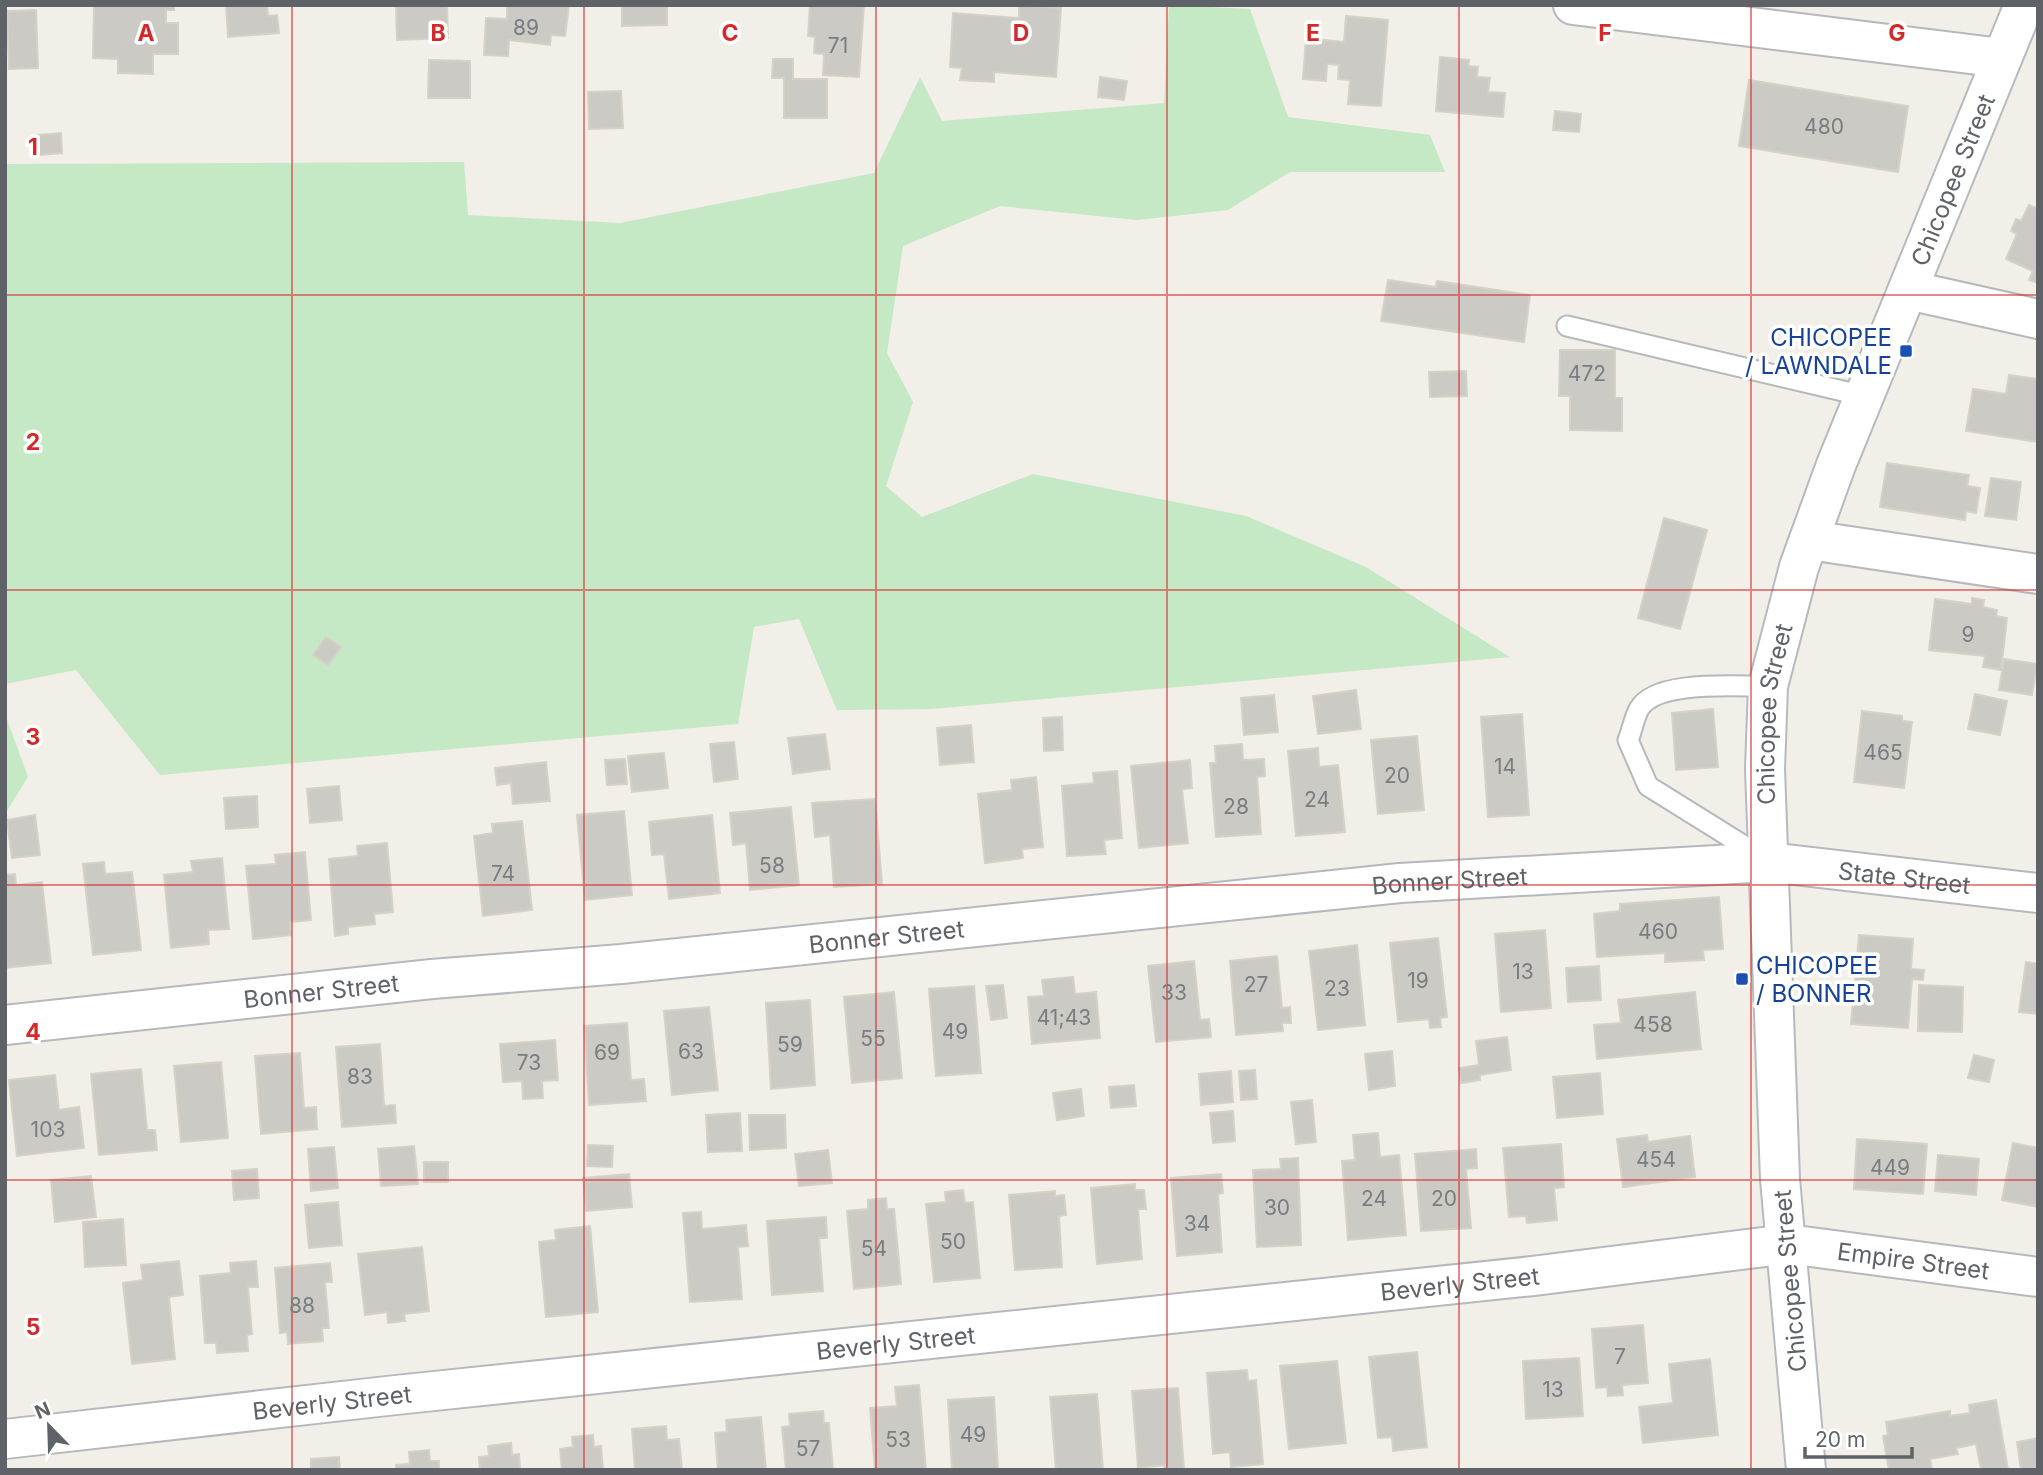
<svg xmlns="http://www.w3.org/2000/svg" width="2043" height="1475" font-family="Inter,sans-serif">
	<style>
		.green { fill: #c5e8c5 }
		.building { fill: #cccac5; stroke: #d6d1c6; stroke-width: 2 }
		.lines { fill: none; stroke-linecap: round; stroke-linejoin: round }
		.lane-casing { stroke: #b5b8bc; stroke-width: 23 }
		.street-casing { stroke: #b5b8bc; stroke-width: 42 }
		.secondary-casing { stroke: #b6babf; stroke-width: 42 }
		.lane { stroke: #fff; stroke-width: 19 }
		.street { stroke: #fff; stroke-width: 38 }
		.secondary { stroke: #fff; stroke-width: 38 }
		.grid { fill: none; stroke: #d62828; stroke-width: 2; stroke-opacity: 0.55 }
		.transit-dot { fill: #1a4fb4; stroke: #fff; stroke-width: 2.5 }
		.labels { text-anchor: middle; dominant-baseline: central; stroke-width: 7; stroke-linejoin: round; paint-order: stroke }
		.number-label { font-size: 21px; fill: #7a7d7f }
		.street-label { font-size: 24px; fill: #5f6368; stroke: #fff }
		.transit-label { font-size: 24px; fill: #164399; stroke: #fff; text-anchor: end }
		.grid-label { font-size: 23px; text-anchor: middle; font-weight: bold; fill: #d62828; stroke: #fff; stroke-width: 7; stroke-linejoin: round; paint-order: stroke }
	</style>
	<rect width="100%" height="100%" fill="#f1efe8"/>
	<g class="green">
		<polygon points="1169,5 1250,9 1288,117 1430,135 1445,172 1290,172 1228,210 1137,220 1000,206 903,246 887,353 913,402 886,486 922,517 1033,474 1246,516 1366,567 1510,657 932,709 837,710 799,619 754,627 738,724 160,775 76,670 5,684 5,164 464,162 468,215 620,223 874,173 920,77 942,121 1164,103"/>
		<polygon points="5,714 28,777 5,814"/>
	</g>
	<g class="building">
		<polygon points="94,5 174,5 174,10 166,10 166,23 178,23 178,54 153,54 153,74 118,73 118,59 93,58"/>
		<polygon points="226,5 267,5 268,16 277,15 279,33 228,37"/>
		<polygon points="396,5 447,5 448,38 397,40"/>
		<polygon points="507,5 569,5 565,36 551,35 550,45 509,40 508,56 484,55 486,18 507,19"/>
		<polygon points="622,5 667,5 667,25 622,26"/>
		<polygon points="810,5 864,5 859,77 823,75 824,54 814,53 815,37 808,36"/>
		<polygon points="1019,5 1061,8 1056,77 994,72 994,82 960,80 962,68 950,67 953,13 1019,18"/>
		<polygon points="36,10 38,68 9,69 7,11"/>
		<polygon points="1346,16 1388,20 1381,106 1348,104 1350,80 1338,79 1339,65 1327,64 1326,81 1303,79 1306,38 1344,42"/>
		<polygon points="1440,57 1469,60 1468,66 1478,67 1477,77 1490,78 1488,92 1505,93 1503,117 1436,111"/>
		<polygon points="773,59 793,59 793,79 827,79 827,118 784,118 784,78 772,78"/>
		<polygon points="429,60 470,61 470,98 428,98"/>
		<polygon points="1100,77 1127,81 1124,100 1098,97"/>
		<polygon points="1749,80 1908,106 1898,172 1739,146"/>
		<polygon points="621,91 623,128 589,129 588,92"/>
		<polygon points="1555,111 1581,114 1579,132 1553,130"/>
		<polygon points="61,133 62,153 39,155 38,135"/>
		<polygon points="2029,205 2038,209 2038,283 2029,280 2033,271 2006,259 2017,234 2011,231 2016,219 2021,221"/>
		<polygon points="1388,280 1436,287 1437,281 1530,295 1524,342 1381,321"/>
		<polygon points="1560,350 1615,350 1615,398 1622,398 1622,431 1570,430 1570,396 1559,396"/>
		<polygon points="1466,371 1467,396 1430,397 1429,372"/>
		<polygon points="2009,375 2038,379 2038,442 1966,431 1973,389 2006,394"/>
		<polygon points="1887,463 1969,475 1967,486 1980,488 1976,513 1966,511 1965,520 1880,507"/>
		<polygon points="1991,478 2021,482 2016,520 1985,516"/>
		<polygon points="1664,518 1707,530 1680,629 1638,618"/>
		<polygon points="1972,598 1984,600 1983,607 1997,610 1996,616 2007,618 2001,670 1983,667 1985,656 1929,650 1935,599 1972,604"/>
		<polygon points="326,637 341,647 328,665 313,655"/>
		<polygon points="2004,659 2037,664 2032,695 1999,690"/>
		<polygon points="1356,690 1361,729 1318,734 1313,696"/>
		<polygon points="1975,694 2007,701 2000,735 1968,729"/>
		<polygon points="1274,695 1278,732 1244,735 1241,698"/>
		<polygon points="1713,709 1718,767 1676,770 1672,713"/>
		<polygon points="1862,711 1902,716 1902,721 1912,722 1904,788 1854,782"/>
		<polygon points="1522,714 1529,815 1488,817 1481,717"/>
		<polygon points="1062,717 1063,750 1044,751 1043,718"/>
		<polygon points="971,725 974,762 940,765 937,728"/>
		<polygon points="825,734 830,769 793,774 788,738"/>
		<polygon points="1417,736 1424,810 1378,814 1371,740"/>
		<polygon points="734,742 738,779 714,782 710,744"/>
		<polygon points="1242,744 1243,760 1264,759 1265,776 1257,777 1261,834 1216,837 1210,763 1216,763 1215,746"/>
		<polygon points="1318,748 1319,767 1338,765 1345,832 1296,836 1288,751"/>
		<polygon points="664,753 668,788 632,792 628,756"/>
		<polygon points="625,759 627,784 607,785 605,760"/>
		<polygon points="1190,760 1192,788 1182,789 1188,843 1139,848 1131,766"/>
		<polygon points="546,762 550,801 513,804 511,783 497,785 495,768"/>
		<polygon points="1117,771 1122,838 1104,840 1106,854 1067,856 1062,786 1094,783 1093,773"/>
		<polygon points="1036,777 1043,847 1022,849 1023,858 985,863 978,794 1012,790 1011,780"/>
		<polygon points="339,786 342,820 310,823 307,789"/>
		<polygon points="257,796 258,827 226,829 224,798"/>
		<polygon points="875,799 882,884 834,887 830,835 815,837 812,803"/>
		<polygon points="791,807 799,885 750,890 746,843 733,845 730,813"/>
		<polygon points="624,811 632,895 585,900 577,815"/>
		<polygon points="35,815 40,855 12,858 7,820"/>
		<polygon points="712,815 720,893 669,899 664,854 652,855 649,822"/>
		<polygon points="522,821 532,910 483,916 474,836 493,833 492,824"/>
		<polygon points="387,843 393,912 374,914 375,924 348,927 348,934 335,936 329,859 358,856 357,846"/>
		<polygon points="305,852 311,920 290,922 291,935 253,939 246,866 276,864 275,855"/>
		<polygon points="222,858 229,929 208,930 209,944 171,948 164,875 193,872 191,861"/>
		<polygon points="104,862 105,874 132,872 141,950 93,955 83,864"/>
		<polygon points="15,874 16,885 42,882 51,963 5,968 5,875"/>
		<polygon points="1719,897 1723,949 1703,950 1704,960 1665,962 1665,953 1597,957 1594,914 1620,911 1620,904"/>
		<polygon points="1545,930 1551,1008 1501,1012 1495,934"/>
		<polygon points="1859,935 1913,939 1911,969 1924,970 1923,980 1912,979 1908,1028 1851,1024"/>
		<polygon points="1438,938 1447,1017 1440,1018 1441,1027 1430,1028 1429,1019 1398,1022 1390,943"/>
		<polygon points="1357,945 1365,1025 1318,1030 1309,951"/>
		<polygon points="1277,956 1282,1008 1290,1007 1291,1023 1282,1023 1283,1031 1236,1035 1230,961"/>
		<polygon points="1194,961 1200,1020 1209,1019 1211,1037 1156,1042 1148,966"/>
		<polygon points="2026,962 2038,964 2038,1014 2019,1012"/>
		<polygon points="1599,966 1601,1000 1568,1002 1566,968"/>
		<polygon points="1073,977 1075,994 1096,992 1100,1038 1032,1044 1028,997 1044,996 1042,980"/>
		<polygon points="1003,985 1007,1018 991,1020 986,986"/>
		<polygon points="1919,985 1963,987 1962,1032 1918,1031"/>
		<polygon points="974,986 981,1073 936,1076 929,989"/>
		<polygon points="894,992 902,1078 852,1083 844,997"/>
		<polygon points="1695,992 1701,1049 1597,1059 1594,1025 1621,1023 1618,1000"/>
		<polygon points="810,1000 815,1085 771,1089 766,1003"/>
		<polygon points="709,1007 718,1090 672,1095 664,1011"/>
		<polygon points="627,1023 631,1080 644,1079 646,1101 589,1105 584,1026"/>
		<polygon points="1507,1037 1511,1070 1480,1075 1480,1080 1461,1083 1459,1068 1479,1065 1476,1041"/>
		<polygon points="555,1040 558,1080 542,1081 543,1098 523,1099 522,1081 503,1082 500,1044"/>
		<polygon points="380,1044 384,1106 395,1105 396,1123 342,1127 336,1047"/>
		<polygon points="1392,1051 1395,1086 1369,1090 1365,1054"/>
		<polygon points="300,1053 304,1108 316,1107 317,1129 261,1134 255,1056"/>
		<polygon points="1974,1055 1994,1060 1989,1082 1968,1078"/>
		<polygon points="221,1062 228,1138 181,1142 174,1066"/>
		<polygon points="141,1069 147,1130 155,1130 157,1150 99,1155 91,1074"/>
		<polygon points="1255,1070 1257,1099 1241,1100 1239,1071"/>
		<polygon points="1231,1071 1233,1102 1201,1105 1199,1074"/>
		<polygon points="1600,1073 1603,1114 1557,1118 1553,1077"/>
		<polygon points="55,1075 59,1110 79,1107 84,1148 17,1156 9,1080"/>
		<polygon points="1134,1085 1136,1106 1111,1108 1109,1087"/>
		<polygon points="1081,1089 1084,1116 1057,1120 1053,1093"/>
		<polygon points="1312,1100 1316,1142 1296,1144 1291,1102"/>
		<polygon points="1233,1111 1235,1141 1213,1143 1210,1113"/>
		<polygon points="740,1113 742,1151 708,1152 706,1115"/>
		<polygon points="749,1115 785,1115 786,1148 750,1150"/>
		<polygon points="1378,1133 1380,1157 1399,1155 1406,1235 1348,1240 1342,1161 1355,1160 1353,1135"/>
		<polygon points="1647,1135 1648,1142 1690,1136 1695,1177 1623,1187 1617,1139"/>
		<polygon points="1857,1139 1927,1144 1923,1194 1854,1189"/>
		<polygon points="2013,1143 2038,1148 2038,1207 2002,1200"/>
		<polygon points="1561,1144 1564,1187 1554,1188 1557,1220 1527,1223 1526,1216 1509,1217 1503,1148"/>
		<polygon points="588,1145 613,1146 612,1167 587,1166"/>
		<polygon points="414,1146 418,1184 381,1186 378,1149"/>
		<polygon points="334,1147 338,1188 311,1191 308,1149"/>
		<polygon points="1476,1149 1477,1168 1466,1169 1471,1228 1421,1231 1415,1154"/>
		<polygon points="828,1150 832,1183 799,1186 795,1154"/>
		<polygon points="1938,1155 1979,1159 1976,1195 1935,1191"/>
		<polygon points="1298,1158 1301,1245 1257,1247 1253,1170 1281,1169 1280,1159"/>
		<rect x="424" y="1162" width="24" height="20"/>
		<polygon points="257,1169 259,1198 234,1200 232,1171"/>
		<polygon points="629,1174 632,1207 586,1211 583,1178"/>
		<polygon points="1221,1174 1223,1193 1218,1194 1222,1252 1177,1256 1171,1178"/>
		<polygon points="91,1176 96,1217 55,1222 51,1180"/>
		<polygon points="1135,1184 1135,1190 1144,1190 1146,1209 1138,1209 1142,1259 1097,1264 1091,1188"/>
		<polygon points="963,1190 965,1203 973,1202 980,1278 934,1282 926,1204 946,1202 945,1192"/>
		<polygon points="1055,1191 1055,1196 1064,1195 1066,1215 1059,1216 1062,1267 1015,1270 1009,1195"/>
		<polygon points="886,1198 887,1209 894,1209 901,1284 854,1289 847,1211 868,1209 868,1200"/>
		<polygon points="338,1202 342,1245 309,1248 305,1205"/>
		<polygon points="701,1212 702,1229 746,1225 748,1246 738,1247 742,1299 690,1302 683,1213"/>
		<polygon points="826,1217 827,1238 819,1238 823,1291 772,1295 767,1221"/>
		<polygon points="123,1219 126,1265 85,1267 83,1222"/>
		<polygon points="590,1226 598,1312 546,1317 539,1242 556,1240 555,1230"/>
		<polygon points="422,1247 429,1311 404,1314 405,1321 388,1323 387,1312 365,1315 358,1254"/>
		<polygon points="179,1261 183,1295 169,1297 175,1359 132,1364 123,1283 143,1280 141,1265"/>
		<polygon points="256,1261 258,1287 248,1287 252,1334 247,1335 248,1351 217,1353 216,1343 205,1343 200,1276 231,1273 230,1263"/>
		<polygon points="330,1263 332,1282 325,1282 329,1328 322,1328 323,1341 288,1344 287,1332 280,1333 275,1268"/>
		<polygon points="1643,1325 1648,1383 1622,1385 1623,1395 1608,1396 1607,1387 1596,1388 1592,1329"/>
		<polygon points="1417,1352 1427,1447 1393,1451 1392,1437 1378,1438 1369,1357"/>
		<polygon points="1579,1358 1583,1416 1526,1419 1523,1361"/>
		<polygon points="1710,1359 1718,1435 1643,1443 1639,1407 1673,1403 1669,1364"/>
		<polygon points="1337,1361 1346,1443 1289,1449 1280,1366"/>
		<polygon points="1247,1370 1248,1381 1256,1380 1263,1464 1231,1467 1230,1452 1213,1454 1207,1373"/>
		<polygon points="919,1385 926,1470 875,1470 870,1408 897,1406 895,1387"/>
		<polygon points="1178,1388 1184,1470 1165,1470 1164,1465 1138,1468 1132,1391"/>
		<polygon points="1097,1394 1103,1470 1056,1470 1050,1397"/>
		<polygon points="994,1397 998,1469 952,1470 948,1400"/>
		<polygon points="1996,1400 2008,1470 1976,1470 1981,1469 1976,1444 1956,1448 1958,1454 1930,1459 1932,1470 1889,1470 1883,1436 1888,1435 1886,1422 1950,1411 1950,1416 1970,1413 1969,1405"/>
		<polygon points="823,1411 824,1423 829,1423 833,1470 786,1470 782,1427 790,1426 789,1414"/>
		<polygon points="761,1417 766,1470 718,1470 715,1433 727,1432 726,1420"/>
		<polygon points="666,1426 667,1440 679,1439 682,1470 635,1470 632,1429"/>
		<polygon points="593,1435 594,1447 601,1446 603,1470 562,1470 560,1449 573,1447 572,1437"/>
		<polygon points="2038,1438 2038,1470 2021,1470 2017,1442"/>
		<polygon points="511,1443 512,1455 519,1454 520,1470 480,1470 479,1457 489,1456 488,1446"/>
		<polygon points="429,1450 430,1461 439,1461 439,1470 396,1470 396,1465 410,1464 409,1452"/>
		<polygon points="339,1457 340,1470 311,1470 311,1459"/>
	</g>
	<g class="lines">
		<defs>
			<g id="lane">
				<polyline points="1567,326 1864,396"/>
				<path d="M 1762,857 L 1648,786 L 1628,740 C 1632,731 1634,718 1639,709 C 1656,679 1738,687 1768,686"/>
			</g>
			<g id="street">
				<polyline points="1573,5 2002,58"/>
				<polyline points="1908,290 2038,319"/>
				<polyline points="1809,540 2038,574"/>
				<path id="s1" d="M 5,1025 L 432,979 L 621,964 L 1400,883 L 1769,862 L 2038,893"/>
				<path id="s2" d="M 5,1439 L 396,1395 L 1533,1276 L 1788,1244 L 2038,1277"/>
			</g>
			<g id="secondary">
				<path id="s3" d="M 1806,1470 L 1780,1179 L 1765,769 L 1768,686 L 1799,567 L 1836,465 L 2024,5"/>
			</g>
		</defs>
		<use href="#lane" class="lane-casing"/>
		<use href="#street" class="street-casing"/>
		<use href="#secondary" class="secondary-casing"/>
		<use href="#lane" class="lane"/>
		<use href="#street" class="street"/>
		<use href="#secondary" class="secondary"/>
	</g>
	<path class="grid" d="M 292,5 L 292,1470M 584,5 L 584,1470M 876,5 L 876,1470M 1167,5 L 1167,1470M 1459,5 L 1459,1470M 1751,5 L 1751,1470M 5,295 L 2038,295M 5,590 L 2038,590M 5,885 L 2038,885M 5,1180 L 2038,1180"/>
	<g class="transit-dot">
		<rect x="1899" y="344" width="14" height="14" rx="3.5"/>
		<rect x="1735" y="972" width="14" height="14" rx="3.5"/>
	</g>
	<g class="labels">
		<g class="number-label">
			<text x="526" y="27">89</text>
			<text x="838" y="45">71</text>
			<text x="1824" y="126">480</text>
			<text x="1587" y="373">472</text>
			<text x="1968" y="634">9</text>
			<text x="1883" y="752">465</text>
			<text x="1505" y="766">14</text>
			<text x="1397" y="775">20</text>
			<text x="1317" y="799">24</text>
			<text x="1236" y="806">28</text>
			<text x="772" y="865">58</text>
			<text x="503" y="873">74</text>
			<text x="1658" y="931">460</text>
			<text x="1523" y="971">13</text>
			<text x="1418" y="980">19</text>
			<text x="1256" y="984">27</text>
			<text x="1337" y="988">23</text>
			<text x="1174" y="992">33</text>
			<text x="1064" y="1017">41;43</text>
			<text x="1653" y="1024">458</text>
			<text x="955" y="1031">49</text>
			<text x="873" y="1038">55</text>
			<text x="790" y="1044">59</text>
			<text x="691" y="1051">63</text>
			<text x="607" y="1052">69</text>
			<text x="529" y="1062">73</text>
			<text x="360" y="1076">83</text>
			<text x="48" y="1129">103</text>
			<text x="1656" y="1159">454</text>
			<text x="1890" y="1167">449</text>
			<text x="1374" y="1198">24</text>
			<text x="1444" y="1198">20</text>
			<text x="1277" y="1207">30</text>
			<text x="1197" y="1223">34</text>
			<text x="953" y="1241">50</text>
			<text x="874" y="1248">54</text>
			<text x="302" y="1305">88</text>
			<text x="1620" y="1356">7</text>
			<text x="1553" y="1389">13</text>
			<text x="973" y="1434">49</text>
			<text x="898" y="1439">53</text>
			<text x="808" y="1448">57</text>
		</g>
		<g class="street-label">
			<text stroke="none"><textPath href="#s3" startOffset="1325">Chicopee Street</textPath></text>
			<text stroke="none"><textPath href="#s3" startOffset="758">Chicopee Street</textPath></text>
			<text stroke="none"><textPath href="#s1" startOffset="1908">State Street</textPath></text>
			<text stroke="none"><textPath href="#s1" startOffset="1452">Bonner Street</textPath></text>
			<text stroke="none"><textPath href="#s1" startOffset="886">Bonner Street</textPath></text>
			<text stroke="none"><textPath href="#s1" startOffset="318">Bonner Street</textPath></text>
			<text stroke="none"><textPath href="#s2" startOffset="1920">Empire Street</textPath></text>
			<text transform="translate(1790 1281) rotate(-95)">Chicopee Street</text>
			<text stroke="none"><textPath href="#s2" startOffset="1463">Beverly Street</textPath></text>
			<text stroke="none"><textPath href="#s2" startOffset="896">Beverly Street</textPath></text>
			<text stroke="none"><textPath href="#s2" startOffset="329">Beverly Street</textPath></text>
		</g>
		<g class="transit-label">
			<text x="1892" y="337">CHICOPEE<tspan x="1892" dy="28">/ LAWNDALE</tspan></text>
			<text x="1756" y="965" text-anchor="start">CHICOPEE<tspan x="1756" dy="28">/ BONNER</tspan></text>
		</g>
	</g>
	<g class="grid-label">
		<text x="146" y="41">A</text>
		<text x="438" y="41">B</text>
		<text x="730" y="41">C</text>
		<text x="1021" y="41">D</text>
		<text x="1313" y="41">E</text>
		<text x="1605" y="41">F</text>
		<text x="1897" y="41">G</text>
		<text x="33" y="155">1</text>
		<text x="33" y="450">2</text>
		<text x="33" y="745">3</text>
		<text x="33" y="1040">4</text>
		<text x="33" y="1335">5</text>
	</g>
	<rect width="2043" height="1475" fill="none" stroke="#5f6368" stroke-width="14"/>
	<g transform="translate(49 1426) rotate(337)" stroke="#ffffff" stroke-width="5" paint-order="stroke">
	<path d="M0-5L12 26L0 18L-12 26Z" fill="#5f6368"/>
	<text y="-10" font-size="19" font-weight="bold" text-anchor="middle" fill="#5f6368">N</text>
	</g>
	<path d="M1805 1447v10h107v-10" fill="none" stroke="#5f6368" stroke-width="3.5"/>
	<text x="1815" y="1447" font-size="21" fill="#5f6368" stroke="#ffffff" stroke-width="5" paint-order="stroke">20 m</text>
</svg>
